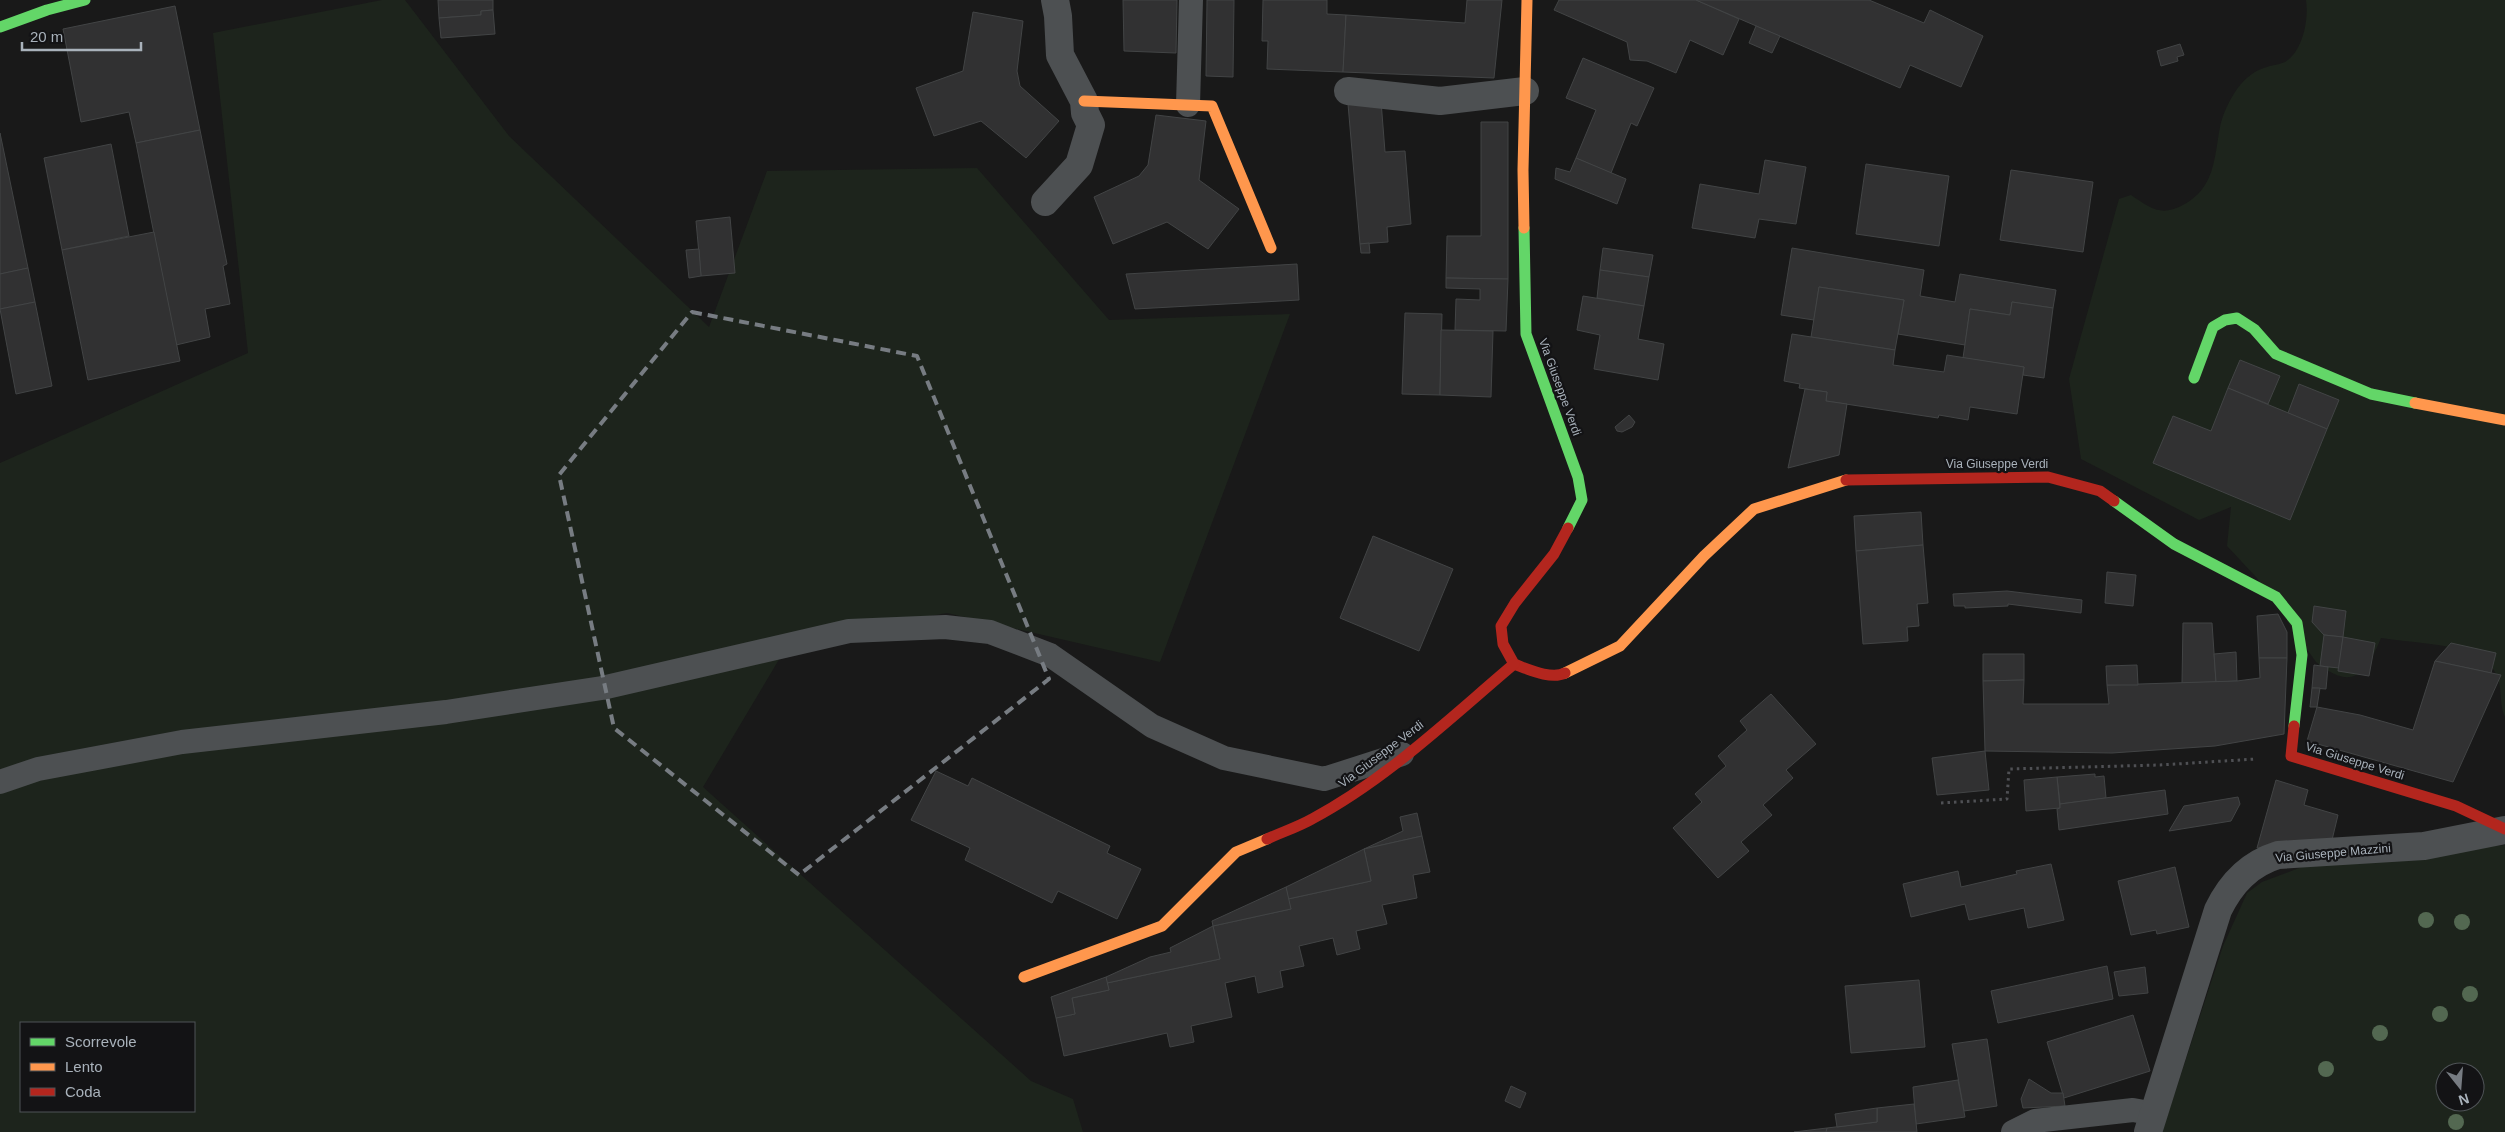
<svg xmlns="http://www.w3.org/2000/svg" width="2505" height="1132" font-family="Helvetica,sans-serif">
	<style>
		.green { fill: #1d241c; fill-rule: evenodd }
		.building { fill: #313132; stroke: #424445 }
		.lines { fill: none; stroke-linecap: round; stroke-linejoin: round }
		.path { stroke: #4f5054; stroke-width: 3; stroke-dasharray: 2.5 4; stroke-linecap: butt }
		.lane { stroke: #4d5052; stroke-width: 24 }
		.street { stroke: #4d5052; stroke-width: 28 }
		.fast { stroke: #63d668; stroke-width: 11 }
		.slow { stroke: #ff974d; stroke-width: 11 }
		.jam { stroke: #b3261e; stroke-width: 11 }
		.tree { fill: #536851 }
		.marked { fill: none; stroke: #777c82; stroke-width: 4; stroke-dasharray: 10 6; stroke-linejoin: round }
		.labels { text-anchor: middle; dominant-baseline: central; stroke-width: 4.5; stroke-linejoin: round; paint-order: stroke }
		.street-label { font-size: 12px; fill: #a9b2bb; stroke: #131315 }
	</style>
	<rect width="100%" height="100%" fill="#191919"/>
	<g class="green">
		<path d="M 382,0 L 405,0 L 509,136 L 709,327 L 767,171 L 977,168 L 1109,320 L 1290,314 L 1160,662 L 947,613 L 790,641 L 703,787 L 1031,1081 L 1073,1099 L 1083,1132 L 0,1132 L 0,463 L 248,353 L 213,33 ZM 21,1023 L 194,1023 L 194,1111 L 21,1111 Z"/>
		<path d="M 2306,0 L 2505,0 L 2505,717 C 2498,702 2504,683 2493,669 C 2490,664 2484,658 2479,655 C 2465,646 2401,641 2381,638 C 2366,674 2353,692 2316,662 L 2256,577 L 2227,546 L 2231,507 L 2199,520 L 2081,459 L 2069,379 L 2119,199 L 2131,195 C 2150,208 2161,217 2183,205 C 2215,188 2214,159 2220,127 C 2223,113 2229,101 2237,89 C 2246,77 2255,70 2270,66 C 2274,65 2281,64 2285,62 C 2303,51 2309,19 2306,0 Z"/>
		<path d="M 2505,845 L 2505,1132 L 2162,1132 L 2223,946 L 2247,893 L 2262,882 L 2315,862 ZM 2445,1072 L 2475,1072 L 2475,1102 L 2445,1102 Z"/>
	</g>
	<g class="building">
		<polygon points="438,0 493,0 493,10 481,11 481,15 439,18"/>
		<polygon points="1123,0 1177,0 1176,53 1124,51"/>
		<polygon points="1207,0 1234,0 1233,77 1206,76"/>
		<polygon points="1263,0 1327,0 1327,14 1346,15 1343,72 1267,69 1268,41 1262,41"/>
		<polygon points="1467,0 1502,0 1494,78 1343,72 1346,15 1465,23"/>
		<polygon points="1559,0 1696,0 1739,19 1723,55 1690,40 1676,73 1647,61 1630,60 1627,42 1554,10"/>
		<polygon points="1696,0 1869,0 1924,23 1930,10 1983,36 1961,87 1910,65 1900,88"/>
		<polygon points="175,6 200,130 136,143 129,112 81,122 63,29"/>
		<polygon points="493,10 495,34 441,38 439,18 481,15 481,11"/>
		<polygon points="973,12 1023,21 1017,71 1020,86 1059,121 1026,158 981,121 934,136 916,88 963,71"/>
		<polygon points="1756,26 1780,36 1772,53 1749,43"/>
		<polygon points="2180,44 2184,55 2177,57 2178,61 2161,66 2157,51"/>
		<polygon points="1583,58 1654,88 1637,126 1631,123 1611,173 1576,158 1596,110 1566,98"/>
		<polygon points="1381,101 1385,152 1405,151 1411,224 1387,227 1388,242 1360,244 1348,104"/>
		<polygon points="1156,115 1206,121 1199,180 1239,209 1208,249 1167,222 1113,244 1094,197 1139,176 1148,165"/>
		<polygon points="1481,122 1508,122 1508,279 1446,278 1447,236 1481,236"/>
		<polygon points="200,130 227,264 223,266 230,304 205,309 210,337 176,345 136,143"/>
		<polygon points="0,133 28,268 0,274"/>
		<polygon points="111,144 129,236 62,250 44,158"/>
		<polygon points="1576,158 1626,179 1617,204 1555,179 1556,168 1570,172"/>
		<polygon points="1765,160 1806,167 1796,224 1759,219 1755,238 1692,228 1700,184 1759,194"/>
		<polygon points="1866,164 1949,176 1939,246 1856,234"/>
		<polygon points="2011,170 2093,182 2083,252 2000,240"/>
		<polygon points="730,217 735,273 701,276 696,221"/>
		<polygon points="154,232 180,361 88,380 62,250"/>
		<polygon points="1369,243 1370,253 1361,253 1360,244"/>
		<polygon points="1603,248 1653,255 1649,277 1600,270"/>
		<polygon points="1792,248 1924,270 1920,296 1955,302 1960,274 2056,290 2053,308 2012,302 2010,315 1970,309 1965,345 1898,334 1904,300 1819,287 1814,320 1781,315"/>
		<polygon points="699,249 701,276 689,278 686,250"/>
		<polygon points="1297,264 1299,300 1135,309 1126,274"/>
		<polygon points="28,268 35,302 0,309 0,274"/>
		<polygon points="1600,270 1649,277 1644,306 1597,298"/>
		<polygon points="1446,278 1508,279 1506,331 1455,330 1456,299 1480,300 1480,289 1446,288"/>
		<polygon points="1819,287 1904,300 1895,350 1811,337"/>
		<polygon points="1583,296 1644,306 1638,339 1664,344 1658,380 1594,369 1600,335 1577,330"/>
		<polygon points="35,302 52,386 16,394 0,309"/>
		<polygon points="2012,302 2053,308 2044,378 2023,375 2024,367 1963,358 1970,309 2010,315"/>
		<polygon points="1405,313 1442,314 1440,395 1402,394"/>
		<polygon points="1441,330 1493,331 1491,397 1440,395"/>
		<polygon points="1792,334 1895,350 1893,365 1944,372 1947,355 2024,367 2017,414 1970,407 1968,420 1939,415 1938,418 1826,401 1827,392 1799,388 1800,384 1784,381"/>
		<polygon points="2240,360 2280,376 2268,404 2228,388"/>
		<polygon points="2299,384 2339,400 2327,429 2288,413"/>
		<polygon points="2228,388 2327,429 2290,520 2153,463 2173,416 2211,431"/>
		<polygon points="1805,389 1827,392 1826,401 1847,404 1839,455 1788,468"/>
		<polygon points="1629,415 1635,422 1632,427 1622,432 1617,431 1615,427"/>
		<polygon points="1921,512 1923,545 1856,551 1854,516"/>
		<polygon points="1373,536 1453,569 1419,651 1340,618"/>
		<polygon points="1923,545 1928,603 1917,604 1919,626 1907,627 1908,641 1863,644 1856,551"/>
		<polygon points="2107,572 2136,575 2133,606 2105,603"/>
		<polygon points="2007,591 2082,600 2081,613 2008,604 2008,606 1965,608 1965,606 1954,606 1953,594"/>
		<polygon points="2314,606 2346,611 2343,637 2324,635 2312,622"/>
		<polygon points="2278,614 2287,632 2287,658 2259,658 2257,616"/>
		<polygon points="2183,623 2212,623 2216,682 2182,683"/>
		<polygon points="2324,635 2343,637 2339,668 2320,666"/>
		<polygon points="2343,637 2375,643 2369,676 2338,671"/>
		<polygon points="2451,643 2496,653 2491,673 2435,661"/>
		<polygon points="2236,652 2237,681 2216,682 2214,654"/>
		<polygon points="1983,654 2024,654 2024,680 1983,681"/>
		<polygon points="2259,658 2287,658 2284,734 2215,746 2112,753 1985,751 1983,681 2024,680 2023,704 2109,704 2107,685 2237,681 2260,678"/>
		<polygon points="2435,661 2501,675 2453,782 2307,741 2317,707 2360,715 2413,730"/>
		<polygon points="2137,665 2138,685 2107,685 2106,666"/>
		<polygon points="2314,665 2328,667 2326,689 2312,688"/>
		<polygon points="2312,688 2320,688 2317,707 2310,707"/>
		<polygon points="1771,694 1816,744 1786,770 1793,778 1763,805 1772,815 1741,842 1749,851 1718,878 1673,828 1702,802 1695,794 1726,766 1718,756 1747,730 1740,721"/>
		<polygon points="1985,751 1989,790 1937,795 1932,758"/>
		<polygon points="936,771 968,786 972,778 1110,846 1107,853 1141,869 1117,919 1058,891 1052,903 965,860 970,848 911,820"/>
		<polygon points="2095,774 2095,777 2104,776 2106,798 2060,804 2057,777"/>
		<polygon points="2057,777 2060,808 2026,811 2024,780"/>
		<polygon points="2276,780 2308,790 2304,805 2338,815 2332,840 2257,848"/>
		<polygon points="2165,790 2168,814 2059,830 2057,809 2060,808 2060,804"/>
		<polygon points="2238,797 2240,804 2231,821 2169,831 2184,806"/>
		<polygon points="1417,813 1422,836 1364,849 1403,831 1400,817"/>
		<polygon points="1422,836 1430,872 1413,875 1417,898 1382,905 1387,924 1356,931 1360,949 1337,955 1333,938 1299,946 1304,966 1280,971 1283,987 1258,993 1255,976 1225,983 1232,1017 1191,1026 1194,1042 1170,1047 1167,1033 1064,1056 1056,1018 1075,1014 1072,998 1109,990 1107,983 1220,959 1213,926 1291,909 1288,899 1371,881 1364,849"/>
		<polygon points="1364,849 1371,881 1288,899 1286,887"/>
		<polygon points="2051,864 2064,920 2028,928 2024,908 1969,920 1965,904 1911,917 1903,884 1958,871 1961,887 2017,874 2016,871"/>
		<polygon points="2175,867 2189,927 2157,934 2156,930 2131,935 2118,881"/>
		<polygon points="1286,887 1291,909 1213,926 1212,921"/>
		<polygon points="1213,926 1220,959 1107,983 1106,977 1150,957 1171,952 1170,948"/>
		<polygon points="2107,966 2113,999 1998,1023 1991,991"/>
		<polygon points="2145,967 2148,993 2119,996 2114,972"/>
		<polygon points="1106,977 1109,990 1072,998 1075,1014 1056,1018 1051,997"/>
		<polygon points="1919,980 1925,1047 1851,1053 1845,986"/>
		<polygon points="2133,1015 2150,1071 2064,1098 2047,1042"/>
		<polygon points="1987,1039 1997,1106 1964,1111 1952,1044"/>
		<polygon points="2029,1079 2051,1093 2063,1093 2065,1106 2023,1108 2021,1099"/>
		<polygon points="1958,1080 1965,1117 1916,1124 1913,1087"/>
		<polygon points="1511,1086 1526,1093 1520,1108 1505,1101"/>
		<polygon points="1914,1104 1917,1132 1826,1132 1827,1128 1877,1122 1877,1108"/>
		<polygon points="1877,1108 1877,1122 1837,1127 1835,1114"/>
		<polygon points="1827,1128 1826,1132 1794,1132"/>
	</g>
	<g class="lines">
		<polyline class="path" points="1941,803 2007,799 2009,769 2160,765 2256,759"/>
		<g class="lane">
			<polyline points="1188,105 1191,0"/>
			<polyline points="0,782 38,769 182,742 446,712 602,688 849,631 945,627 990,632 1050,655 1152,726 1224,758 1324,779 1402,754"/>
			<polyline points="2013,1132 2035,1121 2133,1110 2155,1114"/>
		</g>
		<g class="street">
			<polyline points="1348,91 1440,101 1525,91"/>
			<polyline points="1045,202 1079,165 1091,125 1085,113 1084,101 1060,55 1058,16 1055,0"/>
			<path d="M 2148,1132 L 2218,910 C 2231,883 2249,864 2278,855 L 2424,846 L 2505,830"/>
		</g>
		<g class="fast">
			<polyline points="0,27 47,10 85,0"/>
			<polyline points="1524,228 1526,334 1578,477 1582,500 1568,528"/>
			<polyline points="2194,378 2213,327 2225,320 2237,318 2254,329 2276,354 2371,394 2415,403"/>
			<polyline points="2114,501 2174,544 2276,597 2297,623 2302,655 2294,726"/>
		</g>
		<g class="slow">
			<polyline points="1084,101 1212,106 1271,248"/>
			<polyline points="1524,228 1523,170 1527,0"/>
			<polyline points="2415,403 2505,420"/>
			<polyline points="1565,673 1620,646 1704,556 1754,509 1846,480"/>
			<polyline points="1024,977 1162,926 1236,852 1267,839"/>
		</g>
		<g class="jam">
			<polyline points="1846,480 2048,477 2100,491 2114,501"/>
			<path d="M 1565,673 C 1551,680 1528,669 1514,664 L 1503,644 L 1501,626 L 1515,603 L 1554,554 L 1568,528"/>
			<polyline points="2294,726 2291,756 2456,806 2505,829"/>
			<path d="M 1267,839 C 1282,832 1298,827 1312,819 C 1387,779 1450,718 1514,664"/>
		</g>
	</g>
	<g class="tree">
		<circle cx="2426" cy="920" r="8"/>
		<circle cx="2462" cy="922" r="8"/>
		<circle cx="2470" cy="994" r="8"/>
		<circle cx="2440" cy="1014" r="8"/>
		<circle cx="2380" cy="1033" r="8"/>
		<circle cx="2326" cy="1069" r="8"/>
		<circle cx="2456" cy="1122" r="8"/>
	</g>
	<path class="marked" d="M 692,312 L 917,356 L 1049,679 L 799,875 L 614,728 L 559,475 Z"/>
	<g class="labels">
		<g class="street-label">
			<text transform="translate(1560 387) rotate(70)">Via Giuseppe Verdi</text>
			<text x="1997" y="464">Via Giuseppe Verdi</text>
			<text transform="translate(1381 754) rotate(-37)">Via Giuseppe Verdi</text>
			<text transform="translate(2355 761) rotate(17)">Via Giuseppe Verdi</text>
			<text transform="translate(2333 853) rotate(-5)">Via Giuseppe Mazzini</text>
		</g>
	</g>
	<rect x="20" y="1022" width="175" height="90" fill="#131315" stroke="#4f5357"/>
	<rect x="30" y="1038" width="25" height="8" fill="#63d668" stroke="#4f5357"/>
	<text x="65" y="1047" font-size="15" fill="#a9b2bb">Scorrevole</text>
	<rect x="30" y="1063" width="25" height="8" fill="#ff974d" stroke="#4f5357"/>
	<text x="65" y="1072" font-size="15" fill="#a9b2bb">Lento</text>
	<rect x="30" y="1088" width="25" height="8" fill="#b3261e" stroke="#4f5357"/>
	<text x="65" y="1097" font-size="15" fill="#a9b2bb">Coda</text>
	<g transform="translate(2460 1087) rotate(163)"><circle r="24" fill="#131315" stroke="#4f5357"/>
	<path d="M0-4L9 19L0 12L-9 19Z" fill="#777c82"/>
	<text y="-8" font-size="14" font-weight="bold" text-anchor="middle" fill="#a9b2bb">N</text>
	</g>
	<path d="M22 42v8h119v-8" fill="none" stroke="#a9b2bb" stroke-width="2.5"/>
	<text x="30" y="42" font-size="15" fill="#a9b2bb" stroke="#131315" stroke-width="4" paint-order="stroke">20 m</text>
</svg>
